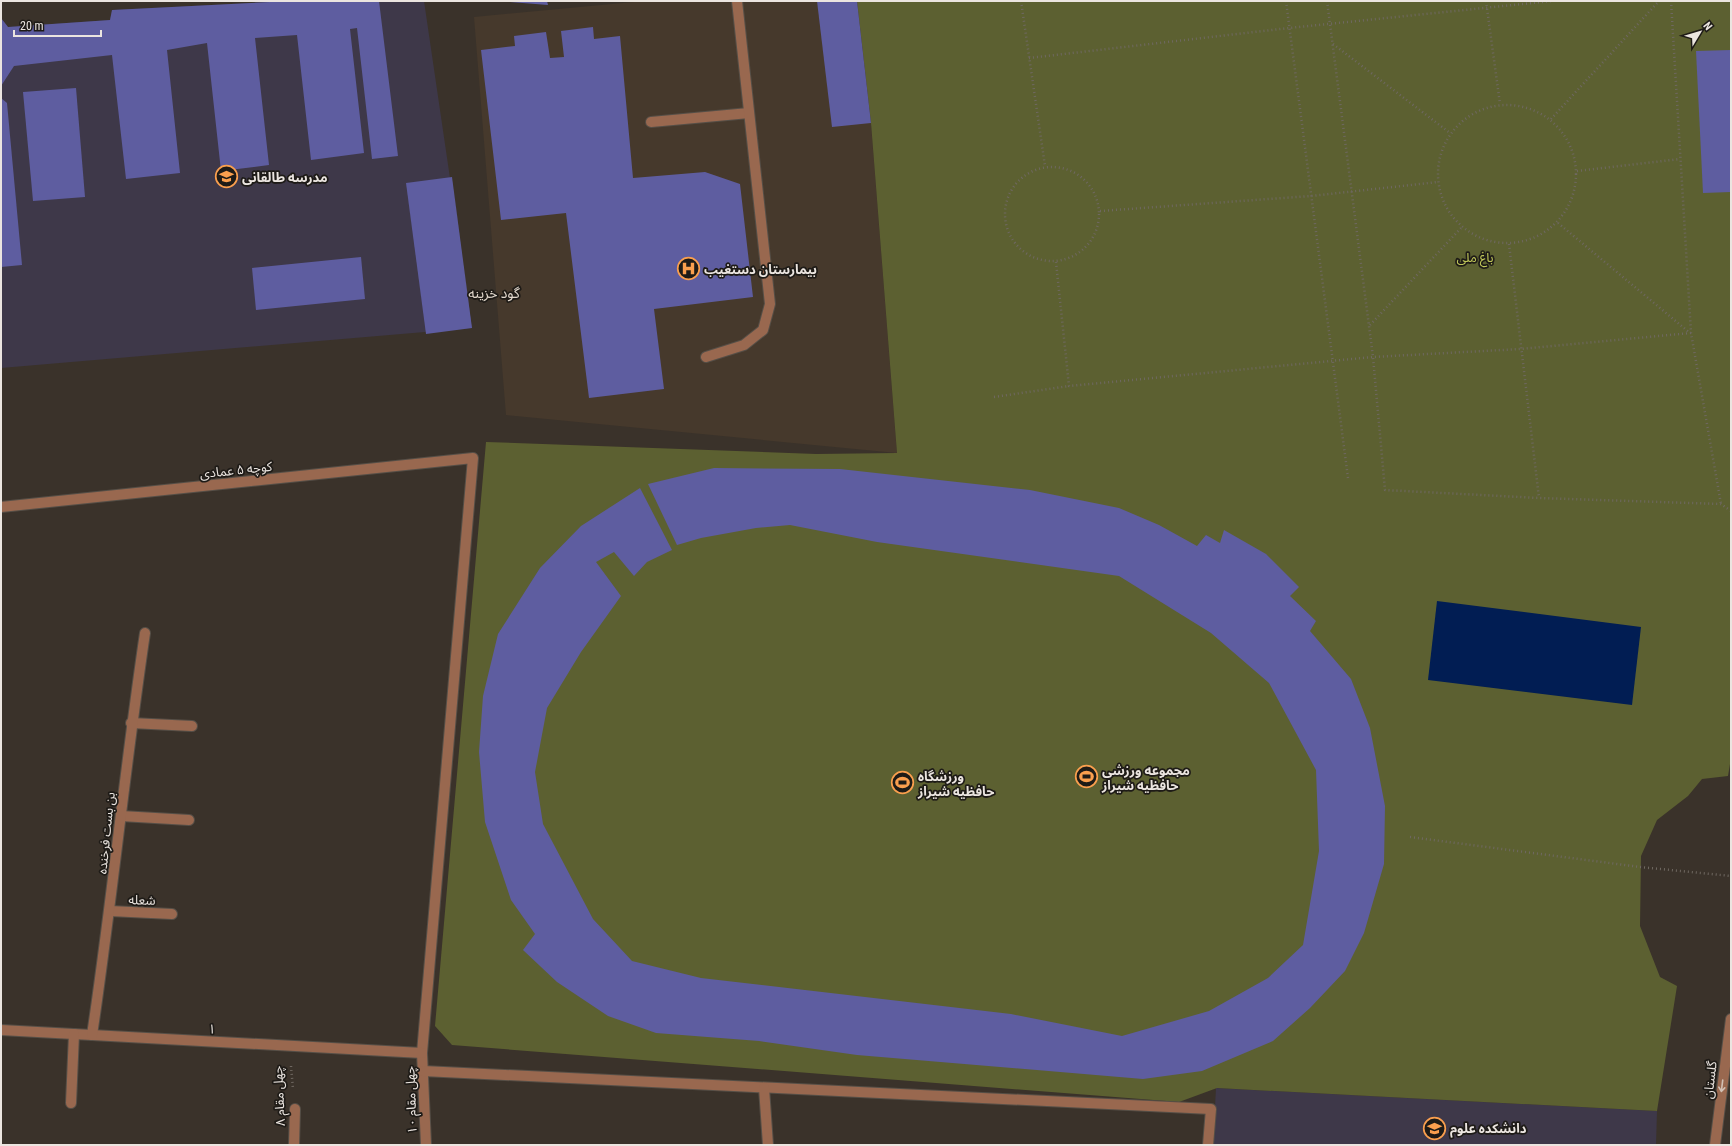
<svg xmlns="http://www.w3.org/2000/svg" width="1732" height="1146" font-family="'Roboto Condensed','Noto Sans Arabic',sans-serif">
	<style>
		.built { fill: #46392c }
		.education { fill: #3e3849 }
		.green { fill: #5c6031 }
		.water { fill: #011d53 }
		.building { fill: #5e5da0 }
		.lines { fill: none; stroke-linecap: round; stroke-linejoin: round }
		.minor-casing { stroke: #564f47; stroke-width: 12 }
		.path { stroke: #6f6861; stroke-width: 2.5; stroke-dasharray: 1 3; stroke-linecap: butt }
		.minor { stroke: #99684f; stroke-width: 10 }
		.oneway { stroke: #d2c0b4 }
		.labels { text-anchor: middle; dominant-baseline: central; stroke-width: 3.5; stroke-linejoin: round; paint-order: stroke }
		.poi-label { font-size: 13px; font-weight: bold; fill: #ebe5e0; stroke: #1e1b17; text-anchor: start }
		.park-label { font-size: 13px; fill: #c1c85a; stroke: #1e1b17 }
		.street-label { font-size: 13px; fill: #ebe5e0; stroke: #1e1b17 }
		.neighbourhood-label { font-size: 14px; fill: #e1d7cc; stroke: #1e1b17 }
	</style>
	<rect width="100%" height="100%" fill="#3a322a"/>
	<polygon class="built" points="644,1 857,1 871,123 897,453 506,415 474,17"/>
	<g class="education">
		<polygon points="291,1 424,1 472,328 1,368 1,18 8,27 110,20 112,10"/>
		<polygon points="1216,1088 1657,1111 1656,1145 1213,1145"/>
	</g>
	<polygon class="green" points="857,1 1731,1 1731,758 1728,776 1702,779 1688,796 1657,820 1641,856 1640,926 1660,977 1677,986 1657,1111 1217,1088 1179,1102 452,1045 435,1026 486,442 816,454 897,453 871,123"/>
	<polygon class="water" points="1437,601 1641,627 1632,705 1428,680"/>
	<g class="building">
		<polygon points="291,1 379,1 398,156 372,159 357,28 350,29 364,153 311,160 297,35 255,38 269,165 221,171 207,43 167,50 180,173 126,179 112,55 14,66 1,86 1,18 8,27 110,20 112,10"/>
		<polygon points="510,1 547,1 548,5 510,2"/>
		<polygon points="817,1 857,1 871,123 832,127"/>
		<polygon points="593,27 594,39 620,36 633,178 705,172 740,184 753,297 654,309 664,389 589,398 566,213 501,220 481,50 515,46 514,36 546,32 550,58 564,57 561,31"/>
		<polygon points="1731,50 1731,192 1703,193 1696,51"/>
		<polygon points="76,88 85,197 33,201 23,92"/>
		<polygon points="1,98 7,103 22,265 1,267"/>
		<polygon points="452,177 472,328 426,334 406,183"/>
		<polygon points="361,257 365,299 256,310 252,268"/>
		<polygon points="714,468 840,469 1030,490 1119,508 1159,525 1197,546 1206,535 1220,543 1224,530 1266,554 1299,587 1290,596 1316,621 1310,631 1351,679 1370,728 1385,806 1384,864 1364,933 1345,971 1310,1008 1273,1041 1202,1071 1143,1079 857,1055 759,1041 656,1033 608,1016 557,982 523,950 535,934 511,900 485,822 479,752 483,696 498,634 540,568 581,526 640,488 672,550 647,562 634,576 614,552 596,562 621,596 581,652 547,708 535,772 543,824 593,919 632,961 701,978 1011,1014 1122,1036 1209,1011 1268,978 1303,945 1319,851 1316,770 1269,683 1211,633 1119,576 877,542 790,525 756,528 701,538 677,545 648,484"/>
	</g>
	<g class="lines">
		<defs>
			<g id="minor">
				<polyline points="651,122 749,113"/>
				<polyline points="706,357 744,345 763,330 770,304 737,1"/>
				<polyline points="1,507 473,458 422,1053 426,1145"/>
				<polyline points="131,723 192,726"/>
				<polyline points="121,816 189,820"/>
				<polyline points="110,911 172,914"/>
				<polyline points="1,1030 422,1053"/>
				<path d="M 92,1035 C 112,901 125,767 145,633"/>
				<polyline points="423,1071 1211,1109 1208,1145"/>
				<polyline points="764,1088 768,1145"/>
				<polyline points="71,1103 74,1034"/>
				<polyline points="294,1145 295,1109"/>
				<polyline points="1715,1145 1731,1019"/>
			</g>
		</defs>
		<use href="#minor" class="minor-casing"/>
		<g class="path">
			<polyline points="1021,1 1045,166"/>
			<polyline points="1286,1 1348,478"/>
			<polyline points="1327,1 1373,357 1385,490 1539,498 1721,504 1731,511"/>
			<polyline points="1486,1 1500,104"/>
			<polyline points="1671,1 1691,333 1721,504"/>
			<polyline points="1333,44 1450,133"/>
			<polyline points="1029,58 1289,28 1552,1"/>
			<circle cx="1507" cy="174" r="69"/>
			<polyline points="1551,119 1659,1"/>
			<circle cx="1052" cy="214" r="47"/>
			<polyline points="1577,171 1680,159"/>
			<polyline points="1100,211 1311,196 1438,182"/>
			<polyline points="1558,223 1690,333"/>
			<polyline points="1509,244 1539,498"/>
			<polyline points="1056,262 1069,386 1373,357 1520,349 1691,333"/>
			<polyline points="1370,325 1462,227"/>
			<polyline points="994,397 1069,386"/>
			<polyline points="1410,837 1640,867 1731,876"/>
			<polyline points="291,1066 293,1089"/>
		</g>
		<use href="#minor" class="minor"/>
	</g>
	<defs><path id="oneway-shaft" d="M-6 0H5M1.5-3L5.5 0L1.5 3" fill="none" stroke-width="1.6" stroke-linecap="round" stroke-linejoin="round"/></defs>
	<use class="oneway" href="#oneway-shaft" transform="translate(1722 1086) rotate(97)"/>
	<defs>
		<symbol id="school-ring" viewBox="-11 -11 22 22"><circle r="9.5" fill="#1e1b17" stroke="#fa9f4e" stroke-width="1.5"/><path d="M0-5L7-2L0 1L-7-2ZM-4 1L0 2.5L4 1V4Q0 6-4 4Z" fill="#fa9f4e"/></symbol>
		<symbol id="hospital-ring" viewBox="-11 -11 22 22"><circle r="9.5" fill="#1e1b17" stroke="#fa9f4e" stroke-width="1.5"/><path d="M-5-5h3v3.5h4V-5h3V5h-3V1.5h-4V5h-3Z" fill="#fa9f4e"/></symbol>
		<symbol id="stadium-ring" viewBox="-11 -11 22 22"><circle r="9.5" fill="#1e1b17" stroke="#fa9f4e" stroke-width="1.5"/><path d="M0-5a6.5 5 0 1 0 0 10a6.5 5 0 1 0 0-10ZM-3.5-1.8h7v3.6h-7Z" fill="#fa9f4e"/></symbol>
		<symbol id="university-ring" viewBox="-11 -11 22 22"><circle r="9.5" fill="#1e1b17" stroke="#fa9f4e" stroke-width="1.5"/><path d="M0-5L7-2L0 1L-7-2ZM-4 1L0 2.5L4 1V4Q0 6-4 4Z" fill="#fa9f4e"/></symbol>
	</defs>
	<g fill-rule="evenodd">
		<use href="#school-ring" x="214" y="164" width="25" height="25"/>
		<use href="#hospital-ring" x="676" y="256" width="25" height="25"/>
		<use href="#stadium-ring" x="1074" y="764" width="25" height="25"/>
		<use href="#stadium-ring" x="890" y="770" width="25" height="25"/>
		<use href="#university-ring" x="1422" y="1116" width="25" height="25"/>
	</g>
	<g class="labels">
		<g class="poi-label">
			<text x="242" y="177">مدرسه طالقانی</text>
			<text x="704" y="269">بیمارستان دستغیب</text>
			<text x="1102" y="770">مجموعه ورزشی<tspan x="1102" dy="15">حافظیه شیراز</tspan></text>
			<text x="918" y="776">ورزشگاه<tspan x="918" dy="15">حافظیه شیراز</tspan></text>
			<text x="1450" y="1128">دانشکده علوم</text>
		</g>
		<g class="park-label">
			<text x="1475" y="257">باغ ملی</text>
		</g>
		<g class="street-label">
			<text transform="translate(236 470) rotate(-6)">کوچه ۵ عمادی</text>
			<text transform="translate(106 833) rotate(-84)">بن بست فرخنده</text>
			<text transform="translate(142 900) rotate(2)">شعله</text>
			<text transform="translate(212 1029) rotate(3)">۱</text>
			<text transform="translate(1710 1080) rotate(-83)">گلستان</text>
			<text transform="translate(279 1096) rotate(-93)">چهل مقام ۸</text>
			<text transform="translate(411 1100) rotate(-92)">چهل مقام ۱۰</text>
		</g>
		<g class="neighbourhood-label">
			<text x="494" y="293">گود خزینه</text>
		</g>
	</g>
	<rect width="1732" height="1146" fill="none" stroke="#ebe5e0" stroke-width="4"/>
	<g transform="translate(1700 32) rotate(52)" stroke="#1e1b17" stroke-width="3" paint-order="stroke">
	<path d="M0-3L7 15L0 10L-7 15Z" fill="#ebe5e0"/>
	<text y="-6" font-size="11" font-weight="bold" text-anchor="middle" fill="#ebe5e0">N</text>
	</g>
	<path d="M14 30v6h87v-6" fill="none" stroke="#ebe5e0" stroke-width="2"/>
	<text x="20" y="30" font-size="12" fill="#ebe5e0" stroke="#1e1b17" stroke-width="3" paint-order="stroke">20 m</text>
</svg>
